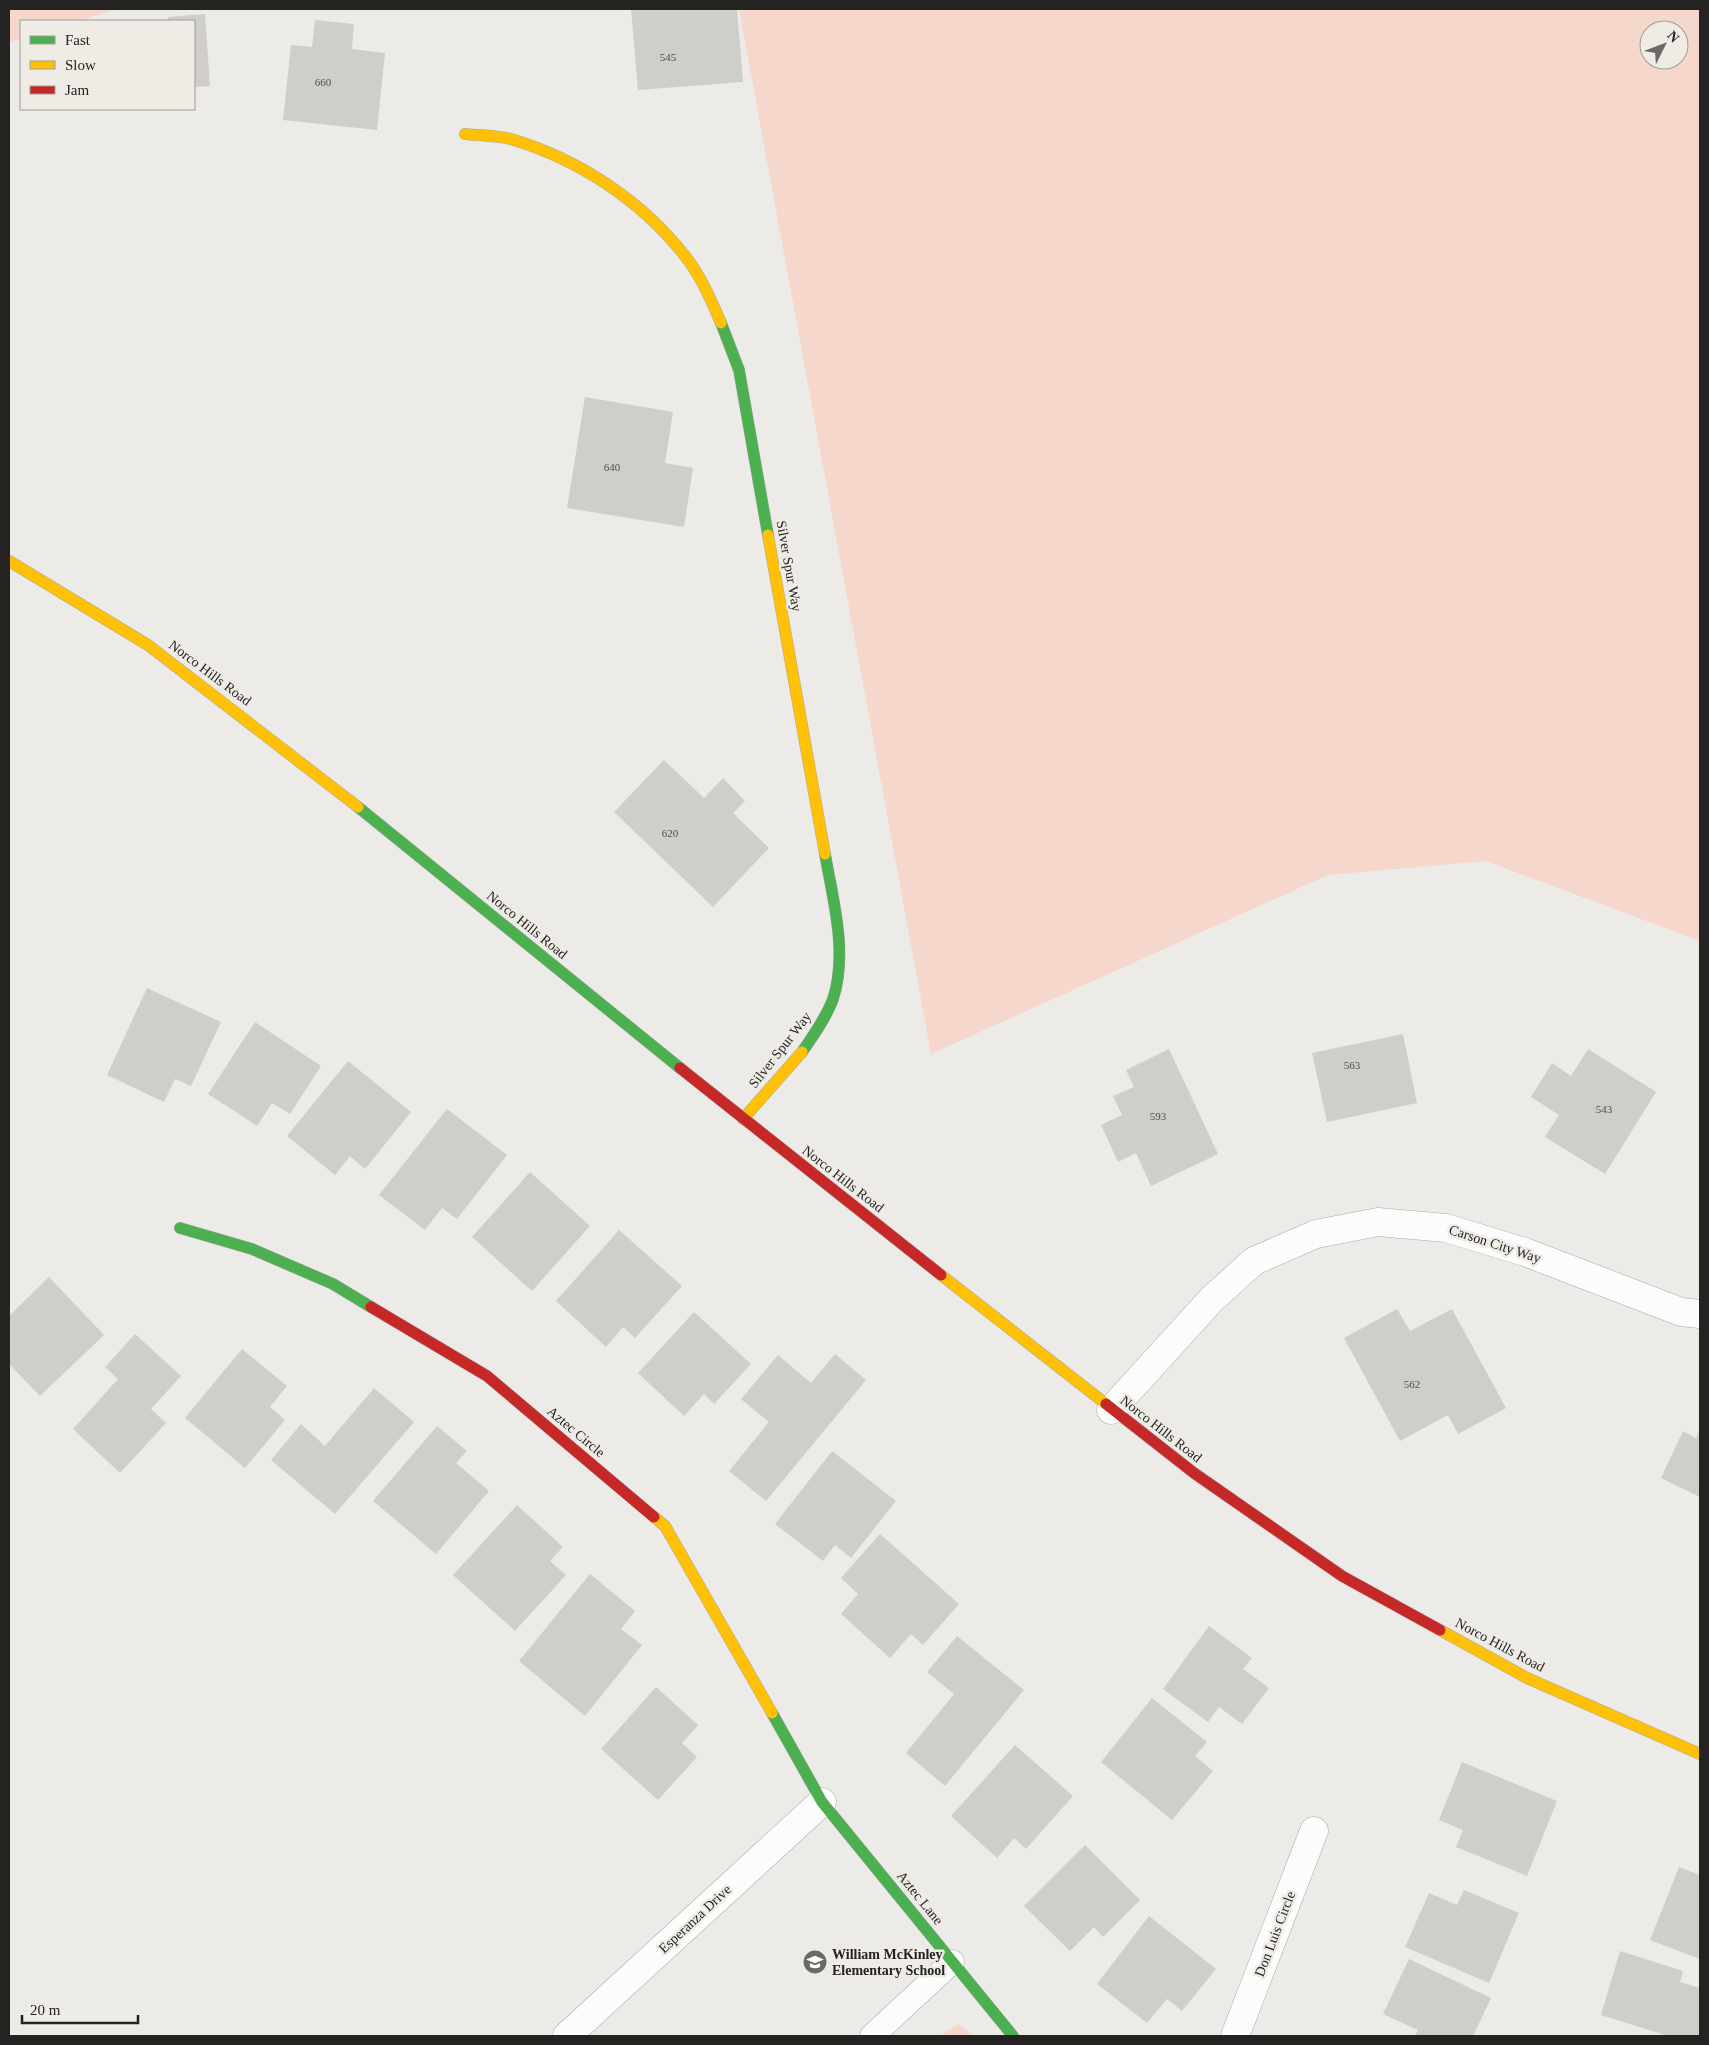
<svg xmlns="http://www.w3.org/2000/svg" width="1709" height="2045" font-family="'Times New Roman',serif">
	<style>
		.green { fill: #f5d7cc; fill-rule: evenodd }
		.building { fill: #cfcecb }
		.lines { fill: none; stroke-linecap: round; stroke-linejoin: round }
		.lane-casing { stroke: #aaa9a7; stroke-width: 25 }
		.street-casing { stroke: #aaa9a7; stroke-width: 29 }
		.fast-casing { stroke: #aaa9a7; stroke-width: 12 }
		.slow-casing { stroke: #aaa9a7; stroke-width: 12 }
		.jam-casing { stroke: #aaa9a7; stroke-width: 12 }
		.lane { stroke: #fcfcfc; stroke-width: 24 }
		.street { stroke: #fcfcfc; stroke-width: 28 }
		.fast { stroke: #4caf50; stroke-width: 11 }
		.slow { stroke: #ffc107; stroke-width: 11 }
		.jam { stroke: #c62828; stroke-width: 11 }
		.labels { text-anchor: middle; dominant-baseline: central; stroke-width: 5; stroke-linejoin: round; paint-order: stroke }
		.number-label { font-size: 11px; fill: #4f4e4c }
		.street-label { font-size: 14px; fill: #242321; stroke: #efece6 }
		.poi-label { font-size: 14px; font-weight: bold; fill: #242321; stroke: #efece6; text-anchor: start }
	</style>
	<rect width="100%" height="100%" fill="#edebe8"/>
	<g class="green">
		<polygon points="9,9 118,9 78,21 21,21 21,39 9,43"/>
		<path d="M 739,9 L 1700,9 L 1700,941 L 1486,861 L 1328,875 L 931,1054 ZM 1649,30 L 1679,30 L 1679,60 L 1649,60 Z"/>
		<polygon points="958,2024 974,2036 940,2036"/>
	</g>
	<g class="building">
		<polygon points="631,9 737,9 743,82 638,90"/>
		<polygon points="205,14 210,86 194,87 194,21 168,21 168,17"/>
		<polygon points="315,20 354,24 352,49 385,53 377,130 283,120 291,45 312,47"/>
		<polygon points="585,397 673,412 665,463 693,468 684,527 567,508"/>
		<polygon points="664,760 704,798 723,778 745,801 733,813 769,848 713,907 614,812"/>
		<polygon points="147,988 221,1022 191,1086 175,1079 164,1102 107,1075"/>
		<polygon points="255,1022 321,1066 290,1114 272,1103 257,1126 208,1094"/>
		<polygon points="1403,1034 1417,1103 1327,1122 1312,1053"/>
		<polygon points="1169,1049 1218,1154 1151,1186 1136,1153 1118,1162 1101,1125 1122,1115 1113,1096 1134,1087 1126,1070"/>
		<polygon points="1588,1049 1656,1092 1605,1174 1545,1137 1559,1115 1531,1097 1552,1063 1571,1076"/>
		<polygon points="348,1061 411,1112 365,1169 350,1156 335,1175 287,1136"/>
		<polygon points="447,1109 507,1155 457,1219 442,1208 425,1230 379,1195"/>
		<polygon points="530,1172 590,1226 532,1291 472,1237"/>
		<polygon points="619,1230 682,1286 635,1338 623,1327 606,1347 556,1301"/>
		<polygon points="49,1277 104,1335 40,1396 9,1364 9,1316"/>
		<polygon points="1397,1309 1410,1331 1452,1309 1506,1408 1458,1434 1448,1415 1400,1441 1344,1338"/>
		<polygon points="694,1312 751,1364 714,1404 704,1394 684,1416 638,1373"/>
		<polygon points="135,1334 181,1376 151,1409 166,1423 120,1473 73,1429 118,1379 105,1367"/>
		<polygon points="242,1349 287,1386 270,1407 285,1420 245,1468 185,1418"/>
		<polygon points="835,1354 866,1380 766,1501 729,1471 769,1422 741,1399 778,1355 811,1383"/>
		<polygon points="374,1388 414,1422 335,1514 271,1460 301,1424 325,1446"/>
		<polygon points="437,1426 467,1451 456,1463 489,1491 436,1554 373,1501"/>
		<polygon points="1700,1429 1700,1497 1661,1478 1683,1431 1696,1438"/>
		<polygon points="832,1451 896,1501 851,1558 835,1545 823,1561 775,1524"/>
		<polygon points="517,1505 563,1547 550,1561 566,1575 515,1631 453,1575"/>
		<polygon points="880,1534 959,1604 923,1645 911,1634 890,1658 841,1614 858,1594 841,1578"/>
		<polygon points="590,1574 635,1611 621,1629 642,1645 585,1716 519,1661"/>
		<polygon points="1209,1626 1252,1658 1243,1669 1269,1688 1242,1724 1219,1707 1208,1722 1163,1689"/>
		<polygon points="957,1636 1024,1690 945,1786 906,1753 954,1694 927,1672"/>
		<polygon points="656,1687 698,1725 682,1743 697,1757 658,1800 601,1749"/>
		<polygon points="1152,1698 1207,1742 1195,1756 1213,1771 1172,1820 1101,1762"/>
		<polygon points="1015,1745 1073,1796 1026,1849 1014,1838 997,1858 951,1816"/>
		<polygon points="1462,1762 1557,1801 1527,1876 1456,1847 1463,1830 1439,1820"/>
		<polygon points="1085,1845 1140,1900 1103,1937 1094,1927 1070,1951 1024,1906"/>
		<polygon points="1679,1867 1700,1875 1700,1959 1650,1940"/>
		<polygon points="1464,1890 1519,1913 1489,1983 1405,1947 1429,1893 1457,1905"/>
		<polygon points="1149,1916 1216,1969 1182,2011 1167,1999 1147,2023 1097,1984"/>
		<polygon points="1620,1951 1683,1971 1680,1982 1700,1988 1700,2036 1668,2036 1601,2015"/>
		<polygon points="1409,1959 1491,1998 1473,2036 1415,2036 1418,2030 1383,2014"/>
	</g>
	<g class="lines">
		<defs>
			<polyline id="lane" points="872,2036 952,1962"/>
			<g id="street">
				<polyline points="1111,1410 1212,1299 1254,1261 1316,1234 1378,1222 1446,1228 1525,1252 1681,1312 1700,1314"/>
				<polyline points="567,2036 822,1802"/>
				<polyline points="1235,2036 1314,1831"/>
			</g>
			<g id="fast">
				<polyline points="721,323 739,370 768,535"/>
				<polyline points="358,807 680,1068"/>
				<path d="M 802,1052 C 813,1036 826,1018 833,999 C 848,953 833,900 825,854"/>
				<polyline points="180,1228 252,1249 333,1284 371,1307"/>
				<polyline points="772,1713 822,1802 1013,2036"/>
			</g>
			<g id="slow">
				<path d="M 465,134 C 481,136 498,135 514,140 C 580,160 643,202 685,256 C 701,276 711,300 721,323"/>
				<polyline points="768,535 825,854"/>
				<polyline points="9,561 148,645 358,807"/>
				<polyline points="743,1119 802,1052"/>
				<polyline points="941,1275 1106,1404"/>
				<polyline points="654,1517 665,1526 772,1713"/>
				<polyline points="1440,1630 1527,1678 1700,1754"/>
			</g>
			<g id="jam">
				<polyline points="680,1068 941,1275"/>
				<polyline points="371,1307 487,1376 654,1517"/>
				<polyline points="1106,1404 1194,1473 1342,1576 1440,1630"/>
			</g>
		</defs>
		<use href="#lane" class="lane-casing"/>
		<use href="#street" class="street-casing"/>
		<use href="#fast" class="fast-casing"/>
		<use href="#slow" class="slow-casing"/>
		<use href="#jam" class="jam-casing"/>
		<use href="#lane" class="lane"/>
		<use href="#street" class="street"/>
		<use href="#fast" class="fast"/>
		<use href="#slow" class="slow"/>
		<use href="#jam" class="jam"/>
	</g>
	<defs>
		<symbol id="school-disc" viewBox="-11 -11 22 22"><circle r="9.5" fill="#6a6967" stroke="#efece6"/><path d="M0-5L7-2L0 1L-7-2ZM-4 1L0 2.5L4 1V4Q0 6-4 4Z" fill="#fff"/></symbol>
	</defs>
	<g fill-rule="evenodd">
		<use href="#school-disc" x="801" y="1948" width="28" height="28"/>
	</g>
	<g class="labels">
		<g class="number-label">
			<text x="668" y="57">545</text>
			<text x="323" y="82">660</text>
			<text x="612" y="467">640</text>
			<text x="670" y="833">620</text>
			<text x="1352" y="1065">563</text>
			<text x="1604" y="1109">543</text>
			<text x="1158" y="1116">593</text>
			<text x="1412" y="1384">562</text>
		</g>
		<g class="street-label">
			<text transform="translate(789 566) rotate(80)">Silver Spur Way</text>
			<text transform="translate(210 673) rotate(37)">Norco Hills Road</text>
			<text transform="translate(527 925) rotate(39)">Norco Hills Road</text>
			<text transform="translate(780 1050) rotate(-52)">Silver Spur Way</text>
			<text transform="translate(843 1179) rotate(38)">Norco Hills Road</text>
			<text transform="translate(1495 1244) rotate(18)">Carson City Way</text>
			<text transform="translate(1161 1429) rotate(38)">Norco Hills Road</text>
			<text transform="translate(576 1432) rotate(40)">Aztec Circle</text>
			<text transform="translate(1500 1645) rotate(28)">Norco Hills Road</text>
			<text transform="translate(920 1898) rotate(51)">Aztec Lane</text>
			<text transform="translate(695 1919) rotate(-43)">Esperanza Drive</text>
			<text transform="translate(1275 1934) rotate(-69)">Don Luis Circle</text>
		</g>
		<g class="poi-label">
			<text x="832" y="1954">William McKinley<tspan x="832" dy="16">Elementary School</tspan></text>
		</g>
	</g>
	<rect width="1709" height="2045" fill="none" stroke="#242321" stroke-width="20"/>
	<rect x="20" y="20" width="175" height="90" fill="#efece6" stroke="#9e9c97"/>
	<rect x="30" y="36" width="25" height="8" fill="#4caf50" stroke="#9e9c97"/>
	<text x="65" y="45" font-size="15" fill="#242321">Fast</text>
	<rect x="30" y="61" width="25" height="8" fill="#ffc107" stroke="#9e9c97"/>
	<text x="65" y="70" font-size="15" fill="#242321">Slow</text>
	<rect x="30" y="86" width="25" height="8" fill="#c62828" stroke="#9e9c97"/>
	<text x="65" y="95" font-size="15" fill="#242321">Jam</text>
	<g transform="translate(1664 45) rotate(48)"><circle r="24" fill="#efece6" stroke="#9e9c97"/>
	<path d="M0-4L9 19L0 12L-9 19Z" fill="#6a6967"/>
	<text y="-8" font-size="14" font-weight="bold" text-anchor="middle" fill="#242321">N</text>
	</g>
	<path d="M22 2015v8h116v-8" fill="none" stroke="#242321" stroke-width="2.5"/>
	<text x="30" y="2015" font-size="15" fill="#242321" stroke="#efece6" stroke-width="4" paint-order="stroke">20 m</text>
</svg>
